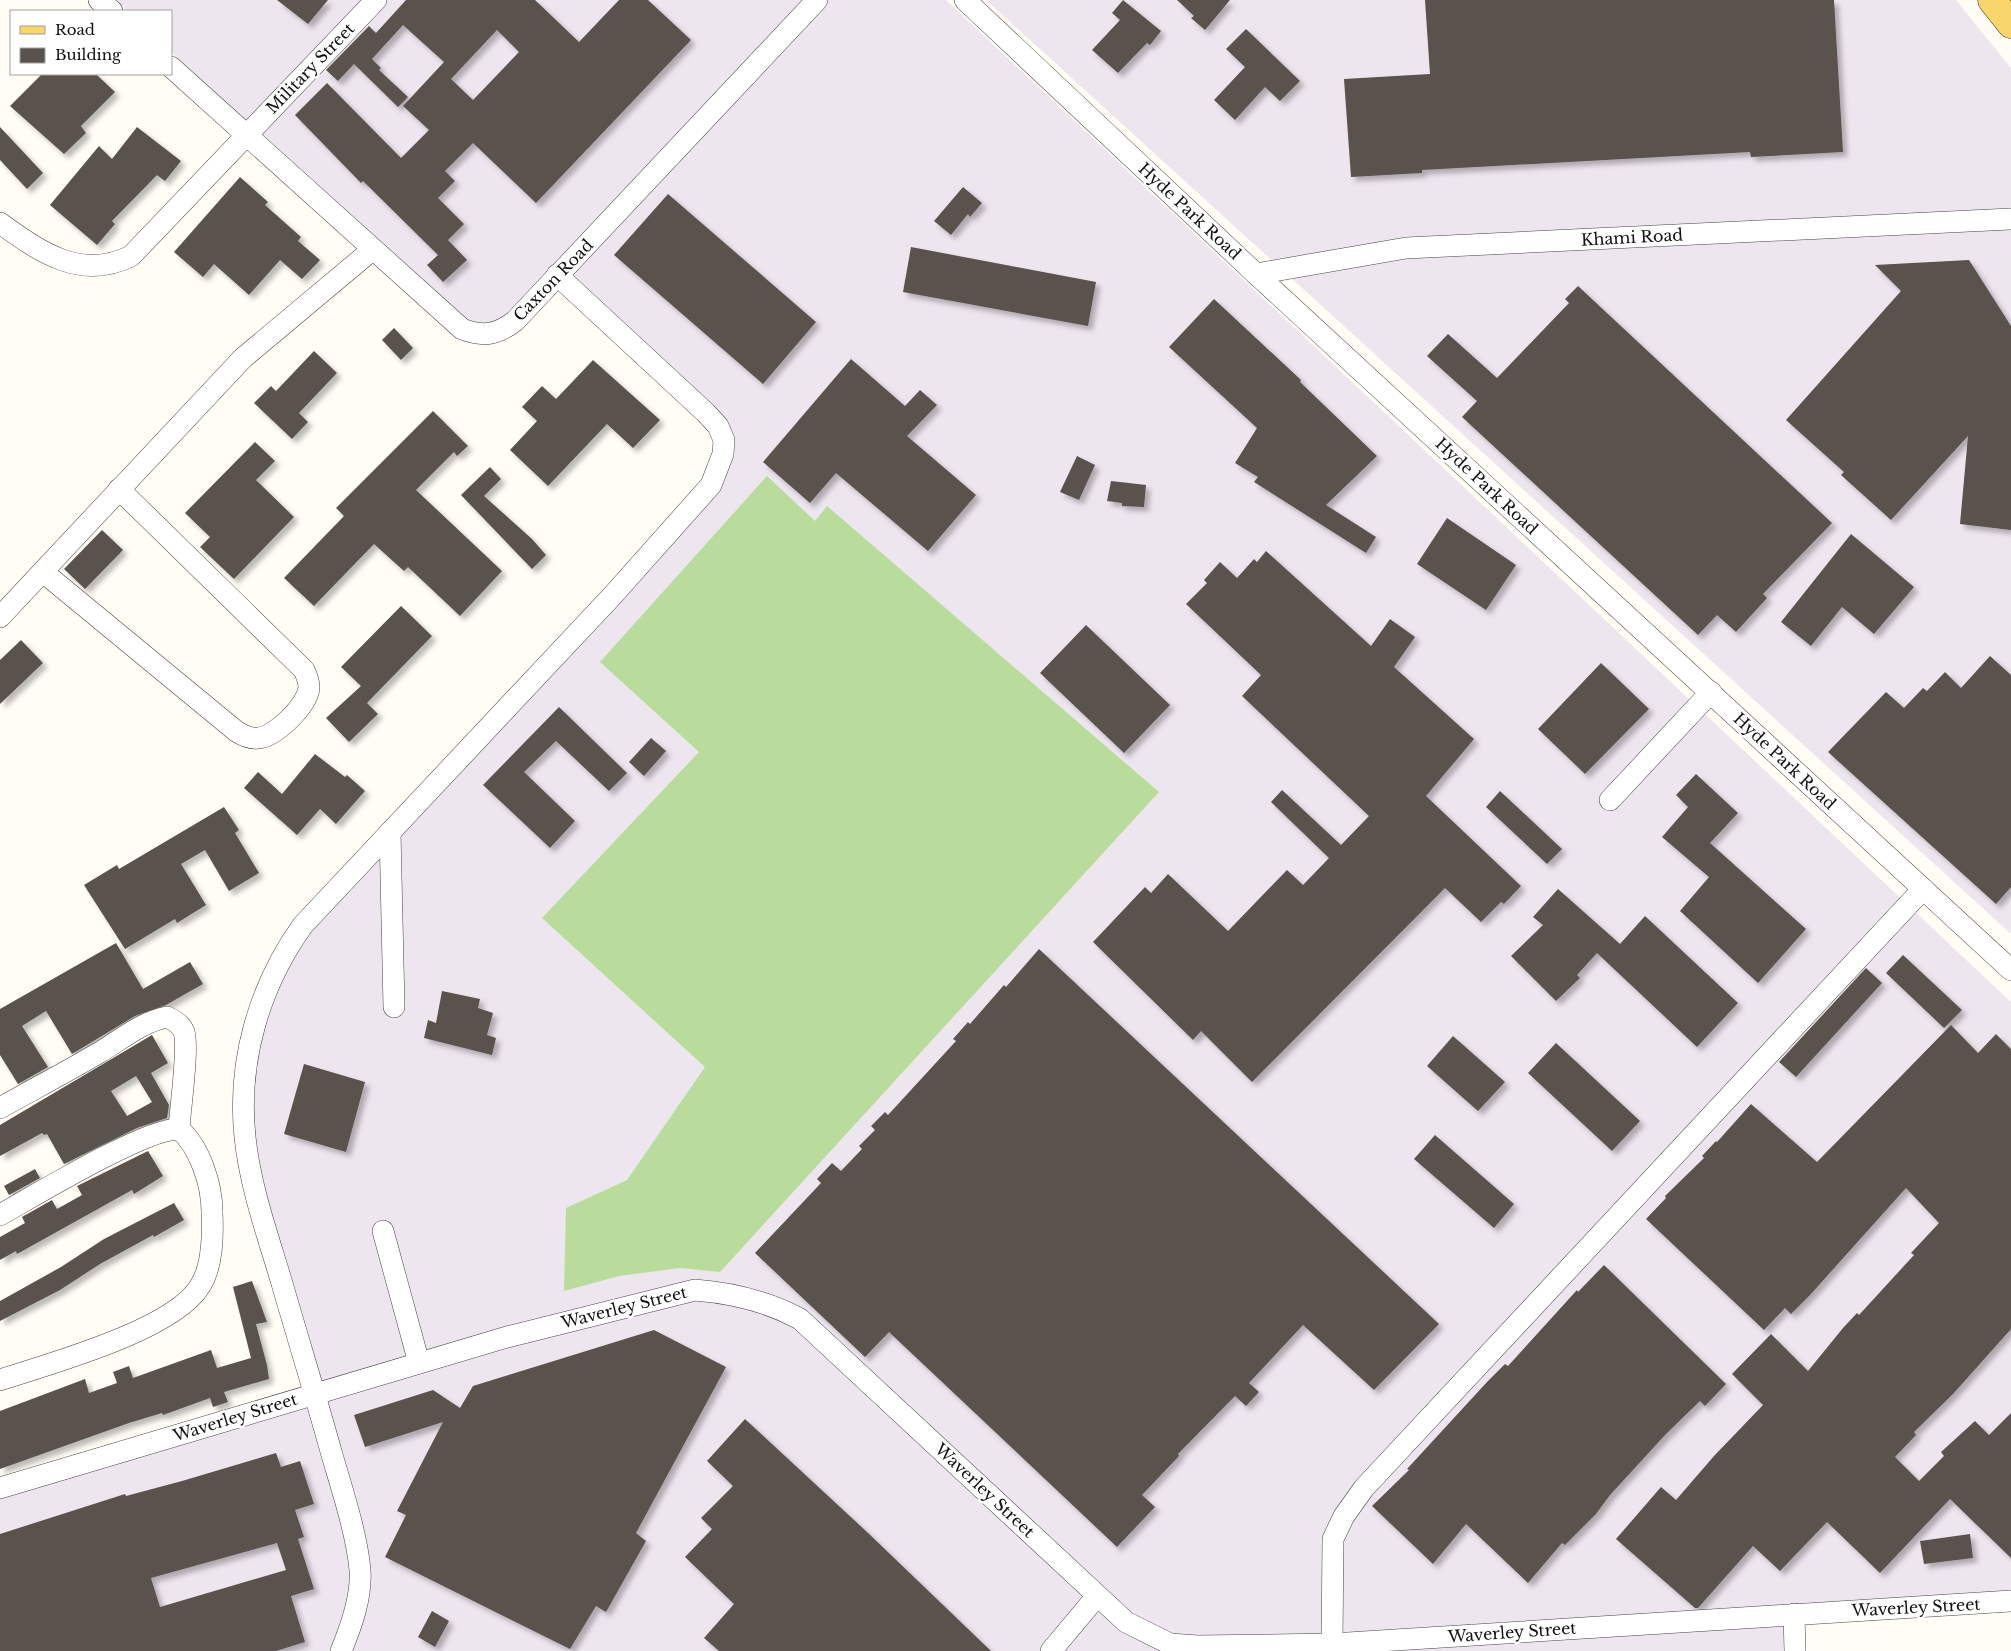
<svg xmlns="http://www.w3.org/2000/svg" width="2011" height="1651" font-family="'Libre Baskerville',serif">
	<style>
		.industrial { fill: #eee6ef }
		.forest { fill: #b9dc9c }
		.building { fill: #5a524d; fill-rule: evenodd; filter: url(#shadow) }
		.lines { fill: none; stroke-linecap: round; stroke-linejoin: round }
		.minor-casing { stroke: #444; stroke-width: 22 }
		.major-casing { stroke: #222; stroke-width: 29 }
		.minor { stroke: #fff; stroke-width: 21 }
		.major { stroke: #f9d66b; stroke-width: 28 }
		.labels { text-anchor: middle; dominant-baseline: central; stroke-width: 5; stroke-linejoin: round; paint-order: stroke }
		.street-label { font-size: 16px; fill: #111; stroke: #fff }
	</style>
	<defs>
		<filter id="shadow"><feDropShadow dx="4.5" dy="4.5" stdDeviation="2.5" flood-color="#0004"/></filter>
	</defs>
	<rect width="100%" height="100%" fill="#fffdf5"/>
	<g class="industrial">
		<polygon points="116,0 946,0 2011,1002 2011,1593 1792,1608 1792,1651 0,1651 0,1493 321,1396 251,1153 256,1046 287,959 310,928 714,489 728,434 556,271 504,326 462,326 171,52 171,11 128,11"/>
		<polygon points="986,0 1956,0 2011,68 2011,934"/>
	</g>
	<polygon class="forest" points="767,476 815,521 827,506 1159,792 720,1272 680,1268 619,1276 564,1291 566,1208 627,1180 705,1067 542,918 699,752 600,662"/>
	<g class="building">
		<polygon points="277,0 328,0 308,24"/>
		<path d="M 406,0 L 535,0 L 579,42 L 619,0 L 648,0 L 691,40 L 536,203 L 473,143 L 445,171 L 455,181 L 438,198 L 464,224 L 448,240 L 467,260 L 443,282 L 427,265 L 438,255 L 363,181 L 361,183 L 295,115 L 327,83 L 401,158 L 429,130 L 403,106 L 444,62 L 403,25 L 372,59 L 381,68 L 379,70 L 408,97 L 398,107 L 354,64 L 338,81 L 326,70 L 369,26 L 376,33 ZM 497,30 L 519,52 L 473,100 L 451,79 Z"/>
		<polygon points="1123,0 1161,31 1150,45 1147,43 1118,73 1092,50 1120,20 1112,13"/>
		<polygon points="1177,0 1230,0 1205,30 1191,18 1194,16"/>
		<polygon points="1425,0 1834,0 1843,152 1751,157 1750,152 1422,170 1422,173 1351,177 1344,79 1430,74"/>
		<polygon points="1246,29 1300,81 1280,101 1265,87 1235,120 1214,100 1245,67 1226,49"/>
		<polygon points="42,74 96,74 115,92 81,126 86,133 64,154 10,106"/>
		<polygon points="0,127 43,173 27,189 0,160"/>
		<polygon points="137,127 181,161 165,181 157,175 112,221 115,224 97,245 50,205 99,146 112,159"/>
		<polygon points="240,177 268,202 265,205 301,237 298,241 320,260 302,279 280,260 249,295 214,264 203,277 174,252"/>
		<polygon points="963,187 982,203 970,217 968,214 951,235 934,221"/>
		<polygon points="668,194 816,322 763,384 614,255"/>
		<polygon points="911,247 1096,282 1088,326 903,292"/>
		<polygon points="1969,260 2011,326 2011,530 1960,524 1968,436 1891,520 1841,475 1844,472 1786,420 1901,291 1875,265"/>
		<polygon points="1578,286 1832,523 1763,594 1767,598 1736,632 1717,615 1698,635 1462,417 1477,401 1427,356 1448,334 1497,378 1569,303 1565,299"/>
		<polygon points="1214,299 1301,380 1300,382 1377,456 1326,505 1376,537 1366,553 1254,482 1258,477 1235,463 1257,428 1169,347"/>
		<polygon points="394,328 413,348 401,360 382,340"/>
		<polygon points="314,351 337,373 299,413 308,422 292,439 254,403 271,386 276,391"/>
		<polygon points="851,359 905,406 920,390 937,405 907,436 976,495 928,551 836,473 810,503 763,462"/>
		<polygon points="593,360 660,420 633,448 607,424 548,486 510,450 537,421 522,407 542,386 556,399"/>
		<polygon points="433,411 468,446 457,456 454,452 416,490 502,571 460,616 408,567 404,571 374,544 314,606 284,578 344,516 336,508"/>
		<polygon points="255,442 275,461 256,480 294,517 234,579 200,547 210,537 185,513"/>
		<polygon points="1077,456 1095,465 1079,500 1060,492"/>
		<polygon points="490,467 501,479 484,496 532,539 546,555 532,569 461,495"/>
		<polygon points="1111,481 1146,485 1144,507 1122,506 1122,503 1107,501"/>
		<polygon points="1447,518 1516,565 1486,610 1417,564"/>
		<polygon points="102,530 123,550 85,589 64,569"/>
		<polygon points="1851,534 1914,587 1874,634 1842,607 1811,646 1781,622"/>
		<polygon points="1266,551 1371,646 1390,619 1415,637 1394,667 1474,739 1426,796 1521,886 1504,904 1501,902 1481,922 1445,888 1252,1082 1201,1031 1193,1040 1093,942 1145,887 1151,893 1168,874 1228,931 1287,870 1303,885 1329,858 1271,802 1282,790 1341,845 1369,816 1242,696 1261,675 1186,604 1207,583 1204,580 1220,562 1237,578 1254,559 1257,562"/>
		<polygon points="401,606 432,636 367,703 378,714 349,742 326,718 361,686 341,667"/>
		<polygon points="1086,625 1170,705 1124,753 1040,673"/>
		<polygon points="21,640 43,663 0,704 0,660"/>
		<polygon points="1990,656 2011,675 2011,887 1996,904 1828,752 1886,692 1904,708 1923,688 1927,691 1945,672 1961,688"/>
		<polygon points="1601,663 1649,709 1585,774 1538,729"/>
		<polygon points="559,707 627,773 609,791 556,741 524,772 575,821 550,848 483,785"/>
		<polygon points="651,738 666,751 644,776 629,762"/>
		<polygon points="315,754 345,777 347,775 365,791 336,824 320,809 297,835 244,788 258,772 282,794"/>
		<polygon points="1696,774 1738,813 1710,843 1806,929 1758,983 1680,911 1709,877 1662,837 1688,807 1676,795"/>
		<polygon points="1500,791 1562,849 1547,864 1486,807"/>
		<polygon points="224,807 239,830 235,833 259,873 229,891 205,850 181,864 206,905 177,923 175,919 125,949 84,885 117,865 119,869"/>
		<polygon points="1558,889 1620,944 1645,916 1738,1003 1697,1047 1597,953 1577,975 1580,978 1556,1001 1511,956 1543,925 1533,917"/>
		<polygon points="116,943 143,989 190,962 203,984 166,1005 135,1016 72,1054 46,1011 22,1026 48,1067 18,1084 0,1055 0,1009"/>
		<polygon points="1039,949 1439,1324 1374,1390 1303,1325 1249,1383 1259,1392 1246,1406 1235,1396 1178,1454 1179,1456 1142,1495 1155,1507 1117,1547 889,1332 865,1357 755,1253 821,1183 817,1179 832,1163 841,1171 862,1149 859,1146 875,1130 871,1126 885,1112 888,1115 956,1041 953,1039 968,1022 970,1024 1004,985 1006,987"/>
		<polygon points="1903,955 1962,1010 1944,1028 1886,973"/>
		<polygon points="1866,968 1882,983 1796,1077 1779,1062"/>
		<polygon points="442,991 480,999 478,1008 493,1013 487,1035 496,1038 492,1055 424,1038 428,1020 436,1023"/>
		<polygon points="1951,1025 1978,1053 1996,1034 2011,1049 2011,1329 1953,1394 1914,1432 1916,1435 1895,1457 1919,1481 1944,1456 1941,1452 1975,1421 1989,1435 2011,1413 2011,1558 1950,1499 1880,1573 1827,1522 1780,1571 1753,1546 1698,1608 1695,1608 1616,1539 1661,1487 1676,1500 1714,1456 1763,1405 1732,1374 1771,1334 1808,1371 1843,1328 1857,1313 1859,1315 1914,1255 1911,1253 1939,1223 1906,1188 1810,1295 1791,1314 1785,1308 1764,1330 1646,1219 1666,1198 1665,1196 1704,1158 1702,1156 1716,1141 1717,1142 1751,1104 1817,1162"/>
		<path d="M 152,1035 L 168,1063 L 151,1073 L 169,1105 L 167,1118 L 137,1128 L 64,1164 L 47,1134 L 44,1135 L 42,1133 L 0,1156 L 0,1125 ZM 136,1076 L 152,1102 L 127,1116 L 111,1091 Z"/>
		<polygon points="1453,1036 1505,1082 1478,1111 1427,1066"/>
		<polygon points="1556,1043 1640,1121 1612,1151 1528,1073"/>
		<polygon points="304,1064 365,1082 346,1152 284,1134"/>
		<polygon points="1435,1135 1514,1204 1494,1228 1414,1159"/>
		<polygon points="148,1151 163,1176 134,1194 132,1190 17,1254 16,1251 0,1260 0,1237 25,1223 22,1217 52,1200 57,1209 82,1195 77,1186"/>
		<polygon points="35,1169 40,1178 9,1195 4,1186"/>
		<polygon points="174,1203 184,1220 154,1237 153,1235 100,1264 60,1290 0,1321 0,1301 61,1267 104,1239"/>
		<polygon points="1604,1265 1726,1384 1705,1406 1700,1401 1666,1434 1610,1495 1596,1514 1565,1545 1562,1543 1528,1583 1466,1524 1433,1564 1372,1506 1409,1470 1407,1469 1487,1382 1505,1364 1508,1366 1577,1290 1578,1292"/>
		<polygon points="252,1281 267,1322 256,1324 267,1365 269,1379 224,1392 228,1402 213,1407 210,1398 163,1415 162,1413 129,1423 0,1469 0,1411 85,1379 89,1393 117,1383 113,1372 129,1366 133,1378 211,1350 217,1368 251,1358 233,1287"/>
		<polygon points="654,1330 726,1367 636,1533 646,1541 606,1612 596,1606 570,1649 385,1557 406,1515 397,1511 443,1422 365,1447 354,1415 433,1390 460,1408 473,1386"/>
		<polygon points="745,1419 867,1532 991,1651 719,1651 704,1638 734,1604 685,1557 712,1529 701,1518 733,1486 707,1461"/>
		<path d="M 276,1453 L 281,1467 L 300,1461 L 314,1504 L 295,1510 L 304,1537 L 298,1539 L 314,1589 L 291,1596 L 305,1642 L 276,1651 L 0,1651 L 0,1534 L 125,1494 L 126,1496 L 182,1481 ZM 277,1543 L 286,1570 L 160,1607 L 151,1578 Z"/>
		<polygon points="1970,1534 1973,1558 1924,1564 1920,1541"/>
		<polygon points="432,1611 449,1621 435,1647 418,1637"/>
	</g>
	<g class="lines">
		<defs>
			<g id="minor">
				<polyline points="99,0 112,11"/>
				<polyline points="965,0 1256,274 2011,970"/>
				<path d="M 171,67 L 462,329 C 483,337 497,335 515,321 L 817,0"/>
				<path d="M 0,223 C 40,252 81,281 131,256 L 376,0"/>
				<polyline points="1256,274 1406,248 2011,219"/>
				<path d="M 43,572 L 236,731 C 242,735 250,739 258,738 C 275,737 307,706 309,688 C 309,682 307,676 304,670 L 119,489"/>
				<polyline points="0,617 243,358 372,250"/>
				<polyline points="1610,800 1711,692"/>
				<polyline points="390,832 394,1007"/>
				<path d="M 0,1108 C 34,1089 68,1071 102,1051 C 123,1038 142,1022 167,1017 C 174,1020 181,1024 184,1032 C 189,1048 180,1110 179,1129"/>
				<path d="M 0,1215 C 34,1196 146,1128 179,1129 C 200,1147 212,1185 212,1212 C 213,1235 213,1266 200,1286 C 174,1330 49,1364 0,1380"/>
				<polyline points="383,1231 419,1363"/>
				<path d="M 0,1488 L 507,1337 L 695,1290 C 732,1293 767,1301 800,1319 L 1126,1622 L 1170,1644 L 1198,1646 L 1332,1644 L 2011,1601"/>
				<polyline points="1794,1614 1795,1651"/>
				<polyline points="1332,1644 1333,1539 1344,1516 1364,1488 1923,889"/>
				<path d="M 341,1651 C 351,1627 362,1597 360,1570 C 357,1535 342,1489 332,1455 C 316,1397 298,1339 281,1280 C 267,1233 250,1186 245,1137 C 237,1062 259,986 303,925 L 613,595 L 711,485 L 723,454 L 724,440 L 718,426 L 706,413 L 557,275"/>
				<polyline points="1051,1651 1097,1596"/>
			</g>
			<polyline id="major" points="1992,0 2011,24"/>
		</defs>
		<use href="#minor" class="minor-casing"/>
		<use href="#major" class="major-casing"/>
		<use href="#minor" class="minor"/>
		<use href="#major" class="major"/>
	</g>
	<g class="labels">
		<g class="street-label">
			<text transform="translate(310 68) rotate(-46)">Military Street</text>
			<text transform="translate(1190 211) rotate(43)">Hyde Park Road</text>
			<text transform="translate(1632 237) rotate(-3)">Khami Road</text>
			<text transform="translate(553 280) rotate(-46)">Caxton Road</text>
			<text transform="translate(1487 486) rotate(43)">Hyde Park Road</text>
			<text transform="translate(1785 761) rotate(43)">Hyde Park Road</text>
			<text transform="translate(624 1307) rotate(-14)">Waverley Street</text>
			<text transform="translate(235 1417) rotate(-17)">Waverley Street</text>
			<text transform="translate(985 1490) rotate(43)">Waverley Street</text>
			<text transform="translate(1916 1607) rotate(-3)">Waverley Street</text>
			<text transform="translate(1512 1632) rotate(-4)">Waverley Street</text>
		</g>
	</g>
	<rect x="10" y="10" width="162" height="65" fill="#ffffff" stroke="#a0a0a0"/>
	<rect x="20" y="26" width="25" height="8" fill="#f9d66b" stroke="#a0a0a0"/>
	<text x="55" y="35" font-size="15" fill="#111111">Road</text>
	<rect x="20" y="48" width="25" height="15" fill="#5a524d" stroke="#a0a0a0"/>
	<text x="55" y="60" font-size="15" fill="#111111">Building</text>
</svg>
